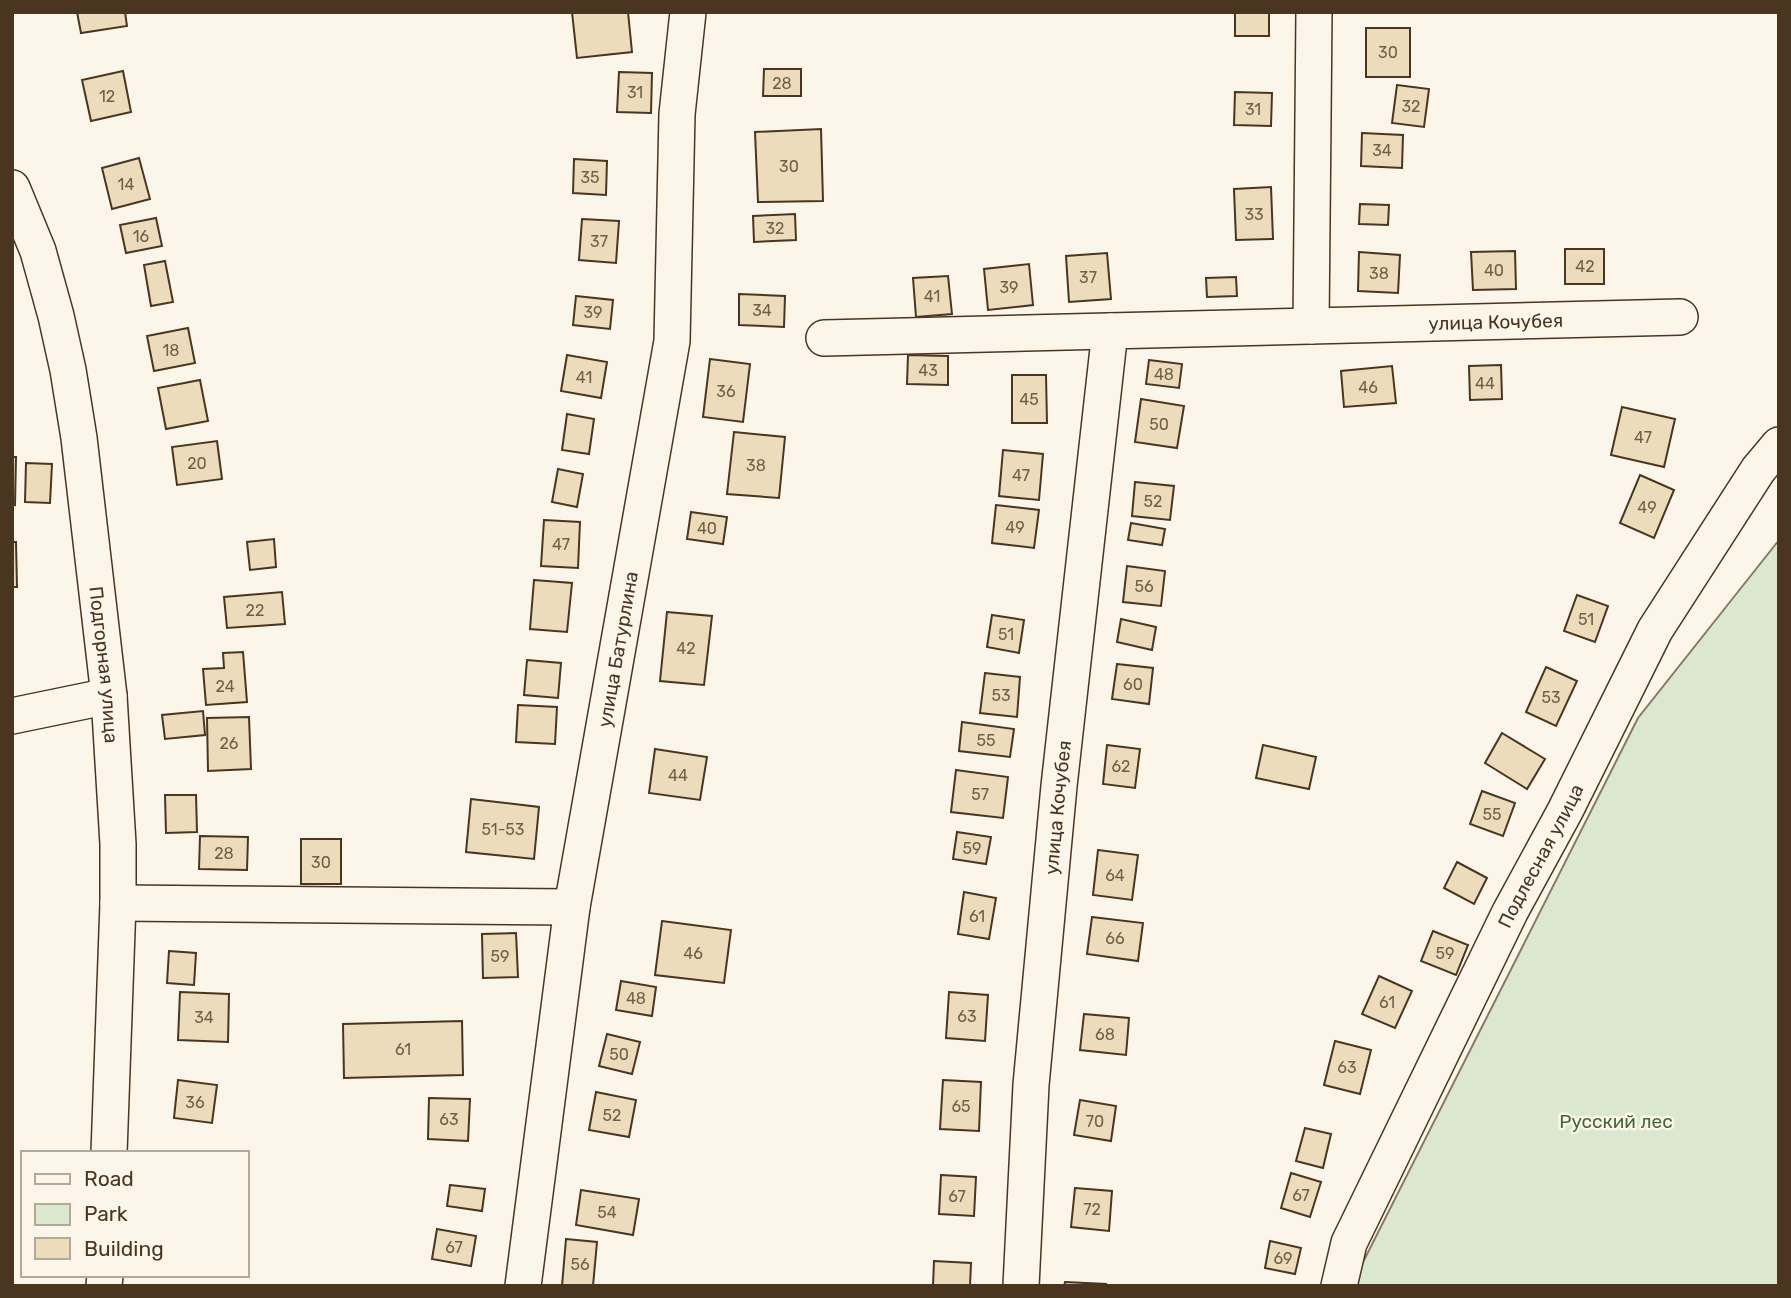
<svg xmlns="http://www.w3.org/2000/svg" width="1791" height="1298" font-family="Rubik,sans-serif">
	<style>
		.green { fill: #dce7d0; stroke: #887966; stroke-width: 2 }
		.building { fill: #ecdcbc; stroke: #4a3520; stroke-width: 2 }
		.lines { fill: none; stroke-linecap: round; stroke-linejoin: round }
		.minor-casing { stroke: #4a3520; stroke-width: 38 }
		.minor { stroke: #fbf6e9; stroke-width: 35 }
		.labels { text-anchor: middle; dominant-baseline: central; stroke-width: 5; stroke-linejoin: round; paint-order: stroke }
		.number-label { font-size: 16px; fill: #725f47 }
		.street-label { font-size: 19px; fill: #4a3520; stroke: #fbf6e9 }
		.park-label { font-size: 19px; fill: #436837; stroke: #fbf6e9 }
	</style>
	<rect width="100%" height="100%" fill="#fbf6e9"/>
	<polygon class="green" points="1779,540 1779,1286 1351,1286 1638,718"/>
	<g class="building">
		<polygon points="77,12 125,12 127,26 81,33"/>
		<polygon points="572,12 628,12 632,52 577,58"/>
		<rect x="1235" y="12" width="34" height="24"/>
		<rect x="1366" y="28" width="44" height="49"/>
		<polygon points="764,69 801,69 801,96 763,96"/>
		<polygon points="123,71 131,112 91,121 82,80"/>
		<polygon points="619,72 652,73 651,113 617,112"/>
		<polygon points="1397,85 1429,89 1424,127 1392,123"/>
		<polygon points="1235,92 1272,93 1271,126 1234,125"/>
		<polygon points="821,129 823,201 758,202 755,132"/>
		<polygon points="1362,133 1403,135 1402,168 1361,166"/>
		<polygon points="139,158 150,199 112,209 102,168"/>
		<polygon points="574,159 607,161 606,195 573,193"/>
		<polygon points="1271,187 1273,239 1236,240 1234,189"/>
		<polygon points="1360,204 1389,205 1388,225 1359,224"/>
		<polygon points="795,214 796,240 754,242 753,216"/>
		<polygon points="156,218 162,246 126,253 120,225"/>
		<polygon points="582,219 619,221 616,263 579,260"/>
		<rect x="1565" y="249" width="39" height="35"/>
		<polygon points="1515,251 1516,289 1473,290 1471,252"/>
		<polygon points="1359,252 1400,255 1398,293 1358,291"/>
		<polygon points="1107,253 1111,299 1069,302 1066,256"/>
		<polygon points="165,261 173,302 151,306 144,265"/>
		<polygon points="1029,264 1033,305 988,310 984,269"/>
		<polygon points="948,276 952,314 916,317 913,278"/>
		<polygon points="1236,277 1237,296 1207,297 1206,278"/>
		<polygon points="739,294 785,296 784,327 739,325"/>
		<polygon points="576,296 613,300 610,329 573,325"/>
		<polygon points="188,328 195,363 154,371 147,336"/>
		<polygon points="567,355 607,362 601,398 561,391"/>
		<polygon points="908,355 948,356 948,385 907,384"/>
		<polygon points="710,359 750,364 743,422 703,417"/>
		<polygon points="1149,360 1182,364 1179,388 1146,384"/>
		<polygon points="1501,365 1502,399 1470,400 1469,366"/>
		<polygon points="1392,366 1396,403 1344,407 1341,371"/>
		<polygon points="1012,375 1046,375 1047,423 1012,423"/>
		<polygon points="200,380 208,421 166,429 158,388"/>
		<polygon points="1141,399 1184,406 1177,448 1135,442"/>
		<polygon points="1622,407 1675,419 1664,467 1611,455"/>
		<polygon points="567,414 594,419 589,454 562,450"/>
		<polygon points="734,432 785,437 779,498 727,494"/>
		<polygon points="217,441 222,479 177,485 172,447"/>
		<polygon points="1003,450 1043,454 1039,500 999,496"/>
		<polygon points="12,457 16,457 15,505 12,504"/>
		<polygon points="26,463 52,464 50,503 25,502"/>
		<polygon points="558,469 583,474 577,507 552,502"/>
		<polygon points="1640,475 1674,490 1654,538 1620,523"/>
		<polygon points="1135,482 1174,486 1170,520 1132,516"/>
		<polygon points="996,505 1039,510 1034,548 992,543"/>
		<polygon points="691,512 727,517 723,544 687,539"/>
		<polygon points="544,520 580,522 578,568 541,566"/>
		<polygon points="1131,523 1165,529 1162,545 1128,540"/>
		<polygon points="274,539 276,567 250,570 247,542"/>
		<polygon points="12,542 16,542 17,587 12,587"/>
		<polygon points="1127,566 1165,571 1161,606 1123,602"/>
		<polygon points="534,580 572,583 567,632 530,629"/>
		<polygon points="282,592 285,624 227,628 224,597"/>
		<polygon points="1577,595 1608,606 1595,642 1564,631"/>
		<polygon points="667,612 712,616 704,685 660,681"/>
		<polygon points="992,615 1024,620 1019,653 987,647"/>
		<polygon points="1121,619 1156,627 1152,650 1117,642"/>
		<polygon points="243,652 247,702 206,705 203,669 224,668 223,653"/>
		<polygon points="527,660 561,663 558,698 524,695"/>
		<polygon points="1117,664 1153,668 1149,704 1112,699"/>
		<polygon points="1546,667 1577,681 1556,726 1526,712"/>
		<polygon points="985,673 1020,677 1017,717 980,713"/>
		<polygon points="518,705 557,707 555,744 516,742"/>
		<polygon points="203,711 205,735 165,739 162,715"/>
		<polygon points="249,717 251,769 208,771 207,718"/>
		<polygon points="962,722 1014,729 1010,757 959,751"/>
		<polygon points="1502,733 1545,759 1527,789 1485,763"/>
		<polygon points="1107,745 1140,749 1135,788 1103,784"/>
		<polygon points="1263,745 1316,757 1309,789 1256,778"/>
		<polygon points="655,749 707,757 700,800 649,793"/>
		<polygon points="956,770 1008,777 1003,818 951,812"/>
		<polygon points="1482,791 1515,803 1503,836 1470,824"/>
		<polygon points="165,795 196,795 197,832 166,833"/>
		<polygon points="471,799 539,807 534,859 466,852"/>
		<polygon points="957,832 991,837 986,864 953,859"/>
		<polygon points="200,836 248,837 247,870 199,869"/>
		<rect x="301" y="839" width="40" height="45"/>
		<polygon points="1098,850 1138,855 1132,900 1093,895"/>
		<polygon points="1457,862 1487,878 1474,904 1444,888"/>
		<polygon points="964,892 996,898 989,939 958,934"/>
		<polygon points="1092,917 1143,923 1138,961 1087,954"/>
		<polygon points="662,921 731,930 724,983 655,975"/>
		<polygon points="1433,931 1468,945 1456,975 1421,961"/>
		<polygon points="516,933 518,977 483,978 482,934"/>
		<polygon points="169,951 196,953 194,985 167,983"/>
		<polygon points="1379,976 1412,991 1395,1028 1362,1014"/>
		<polygon points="621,981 656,987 652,1016 616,1010"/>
		<polygon points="180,992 229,994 228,1042 178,1040"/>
		<polygon points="949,992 988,995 985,1041 946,1038"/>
		<polygon points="1084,1014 1129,1018 1126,1055 1080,1050"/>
		<polygon points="462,1021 463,1075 344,1078 343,1024"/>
		<polygon points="607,1034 640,1042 632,1074 599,1066"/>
		<polygon points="1335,1041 1371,1050 1360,1094 1324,1085"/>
		<polygon points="178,1080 217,1085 212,1123 174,1118"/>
		<polygon points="943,1080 981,1082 979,1131 940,1129"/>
		<polygon points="596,1092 636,1100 629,1137 589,1130"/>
		<polygon points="429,1098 470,1099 468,1141 428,1139"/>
		<polygon points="1080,1100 1116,1106 1111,1141 1074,1135"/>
		<polygon points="1305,1128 1331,1134 1323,1168 1296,1161"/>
		<polygon points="1291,1173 1321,1182 1310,1217 1281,1208"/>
		<polygon points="941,1175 976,1177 974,1216 939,1214"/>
		<polygon points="450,1185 485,1189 482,1211 447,1206"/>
		<polygon points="1075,1188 1112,1191 1109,1231 1071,1227"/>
		<polygon points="581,1190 639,1199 633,1235 576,1225"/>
		<polygon points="437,1229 476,1236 471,1266 432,1259"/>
		<polygon points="566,1239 597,1242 593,1286 562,1286"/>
		<polygon points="1270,1241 1301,1248 1295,1274 1265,1268"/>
		<polygon points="934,1261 971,1263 970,1286 933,1286"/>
		<polygon points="1065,1282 1106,1284 1106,1286 1064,1286"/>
	</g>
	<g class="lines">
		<defs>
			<g id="minor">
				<path id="s1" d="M 12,188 L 38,251 L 56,316 L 68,370 L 79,438 L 109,696 L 118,844 L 118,903 L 109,1153"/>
				<polyline points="1311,326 1314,12"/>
				<path id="s2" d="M 824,338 L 1680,317"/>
				<polyline points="12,716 109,696"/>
				<polyline points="118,903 572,907"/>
				<polyline points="104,1286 105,1275"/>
				<path id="s3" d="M 523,1286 L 572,907 L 672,341 L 677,114 L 688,12"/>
				<path id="s4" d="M 1021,1286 L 1031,1085 L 1059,786 L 1110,331"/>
				<path id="s5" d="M 1339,1286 L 1349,1243 L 1510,912 L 1565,811 L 1655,630 L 1758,470 L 1779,445"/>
			</g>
		</defs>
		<use href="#minor" class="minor-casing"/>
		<use href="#minor" class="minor"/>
	</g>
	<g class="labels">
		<g class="number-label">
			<text x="1388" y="52">30</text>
			<text x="782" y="83">28</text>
			<text x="635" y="92">31</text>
			<text x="107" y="96">12</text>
			<text x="1411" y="106">32</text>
			<text x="1253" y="109">31</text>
			<text x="1382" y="150">34</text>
			<text x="789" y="166">30</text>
			<text x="590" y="177">35</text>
			<text x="126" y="184">14</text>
			<text x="1254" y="214">33</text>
			<text x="775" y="228">32</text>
			<text x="141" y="236">16</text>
			<text x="599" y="241">37</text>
			<text x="1585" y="266">42</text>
			<text x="1494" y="270">40</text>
			<text x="1379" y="273">38</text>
			<text x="1088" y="277">37</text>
			<text x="1009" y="287">39</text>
			<text x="932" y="296">41</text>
			<text x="762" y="310">34</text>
			<text x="593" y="312">39</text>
			<text x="171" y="350">18</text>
			<text x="928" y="370">43</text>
			<text x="1164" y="374">48</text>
			<text x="584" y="377">41</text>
			<text x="1485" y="383">44</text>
			<text x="1368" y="387">46</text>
			<text x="726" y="391">36</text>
			<text x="1029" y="399">45</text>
			<text x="1159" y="424">50</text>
			<text x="1643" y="437">47</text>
			<text x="197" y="463">20</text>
			<text x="756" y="465">38</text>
			<text x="1021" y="475">47</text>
			<text x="1153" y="501">52</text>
			<text x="1647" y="507">49</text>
			<text x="1015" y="527">49</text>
			<text x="707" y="528">40</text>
			<text x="561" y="544">47</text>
			<text x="1144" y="586">56</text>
			<text x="255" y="610">22</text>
			<text x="1586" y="619">51</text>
			<text x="1006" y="634">51</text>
			<text x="686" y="648">42</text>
			<text x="1133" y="684">60</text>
			<text x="225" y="686">24</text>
			<text x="1001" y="695">53</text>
			<text x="1551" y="697">53</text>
			<text x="986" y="740">55</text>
			<text x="229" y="743">26</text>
			<text x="1121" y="766">62</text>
			<text x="678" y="775">44</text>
			<text x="980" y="794">57</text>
			<text x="1492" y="814">55</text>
			<text x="503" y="829">51-53</text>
			<text x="972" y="848">59</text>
			<text x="224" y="853">28</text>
			<text x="321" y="862">30</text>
			<text x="1115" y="875">64</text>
			<text x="977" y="916">61</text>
			<text x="1115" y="938">66</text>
			<text x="693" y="953">46</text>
			<text x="1445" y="953">59</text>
			<text x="500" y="956">59</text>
			<text x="636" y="998">48</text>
			<text x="1387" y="1002">61</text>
			<text x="967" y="1016">63</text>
			<text x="204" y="1017">34</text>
			<text x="1105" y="1034">68</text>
			<text x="403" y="1049">61</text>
			<text x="619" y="1054">50</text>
			<text x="1347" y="1067">63</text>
			<text x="195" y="1102">36</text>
			<text x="961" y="1106">65</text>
			<text x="612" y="1115">52</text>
			<text x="449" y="1119">63</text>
			<text x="1095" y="1121">70</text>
			<text x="1301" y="1195">67</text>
			<text x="957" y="1196">67</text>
			<text x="1092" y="1209">72</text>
			<text x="607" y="1212">54</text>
			<text x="454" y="1247">67</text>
			<text x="1283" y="1258">69</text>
			<text x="580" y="1264">56</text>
		</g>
		<g class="street-label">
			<text stroke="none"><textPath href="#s2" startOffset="672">улица Кочубея</textPath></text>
			<text stroke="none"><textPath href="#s3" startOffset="644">улица Батурлина</textPath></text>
			<text stroke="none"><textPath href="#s1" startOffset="488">Подгорная улица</textPath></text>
			<text stroke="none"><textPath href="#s4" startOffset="480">улица Кочубея</textPath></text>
			<text stroke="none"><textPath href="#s5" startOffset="476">Подлесная улица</textPath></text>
		</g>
		<g class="park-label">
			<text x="1616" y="1121">Русский лес</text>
		</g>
	</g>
	<rect width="1791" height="1298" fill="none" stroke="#4a3520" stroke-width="28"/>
	<rect x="21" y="1151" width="228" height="126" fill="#fbf6e9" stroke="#b4a999" stroke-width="2"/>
	<rect x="35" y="1174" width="35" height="10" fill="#fbf6e9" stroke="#b4a999" stroke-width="2"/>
	<text x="84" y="1186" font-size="21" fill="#4a3520">Road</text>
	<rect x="35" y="1204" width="35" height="21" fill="#dce7d0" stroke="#b4a999" stroke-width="2"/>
	<text x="84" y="1221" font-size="21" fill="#4a3520">Park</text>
	<rect x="35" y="1238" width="35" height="21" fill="#ecdcbc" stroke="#b4a999" stroke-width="2"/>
	<text x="84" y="1256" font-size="21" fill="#4a3520">Building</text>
</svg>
